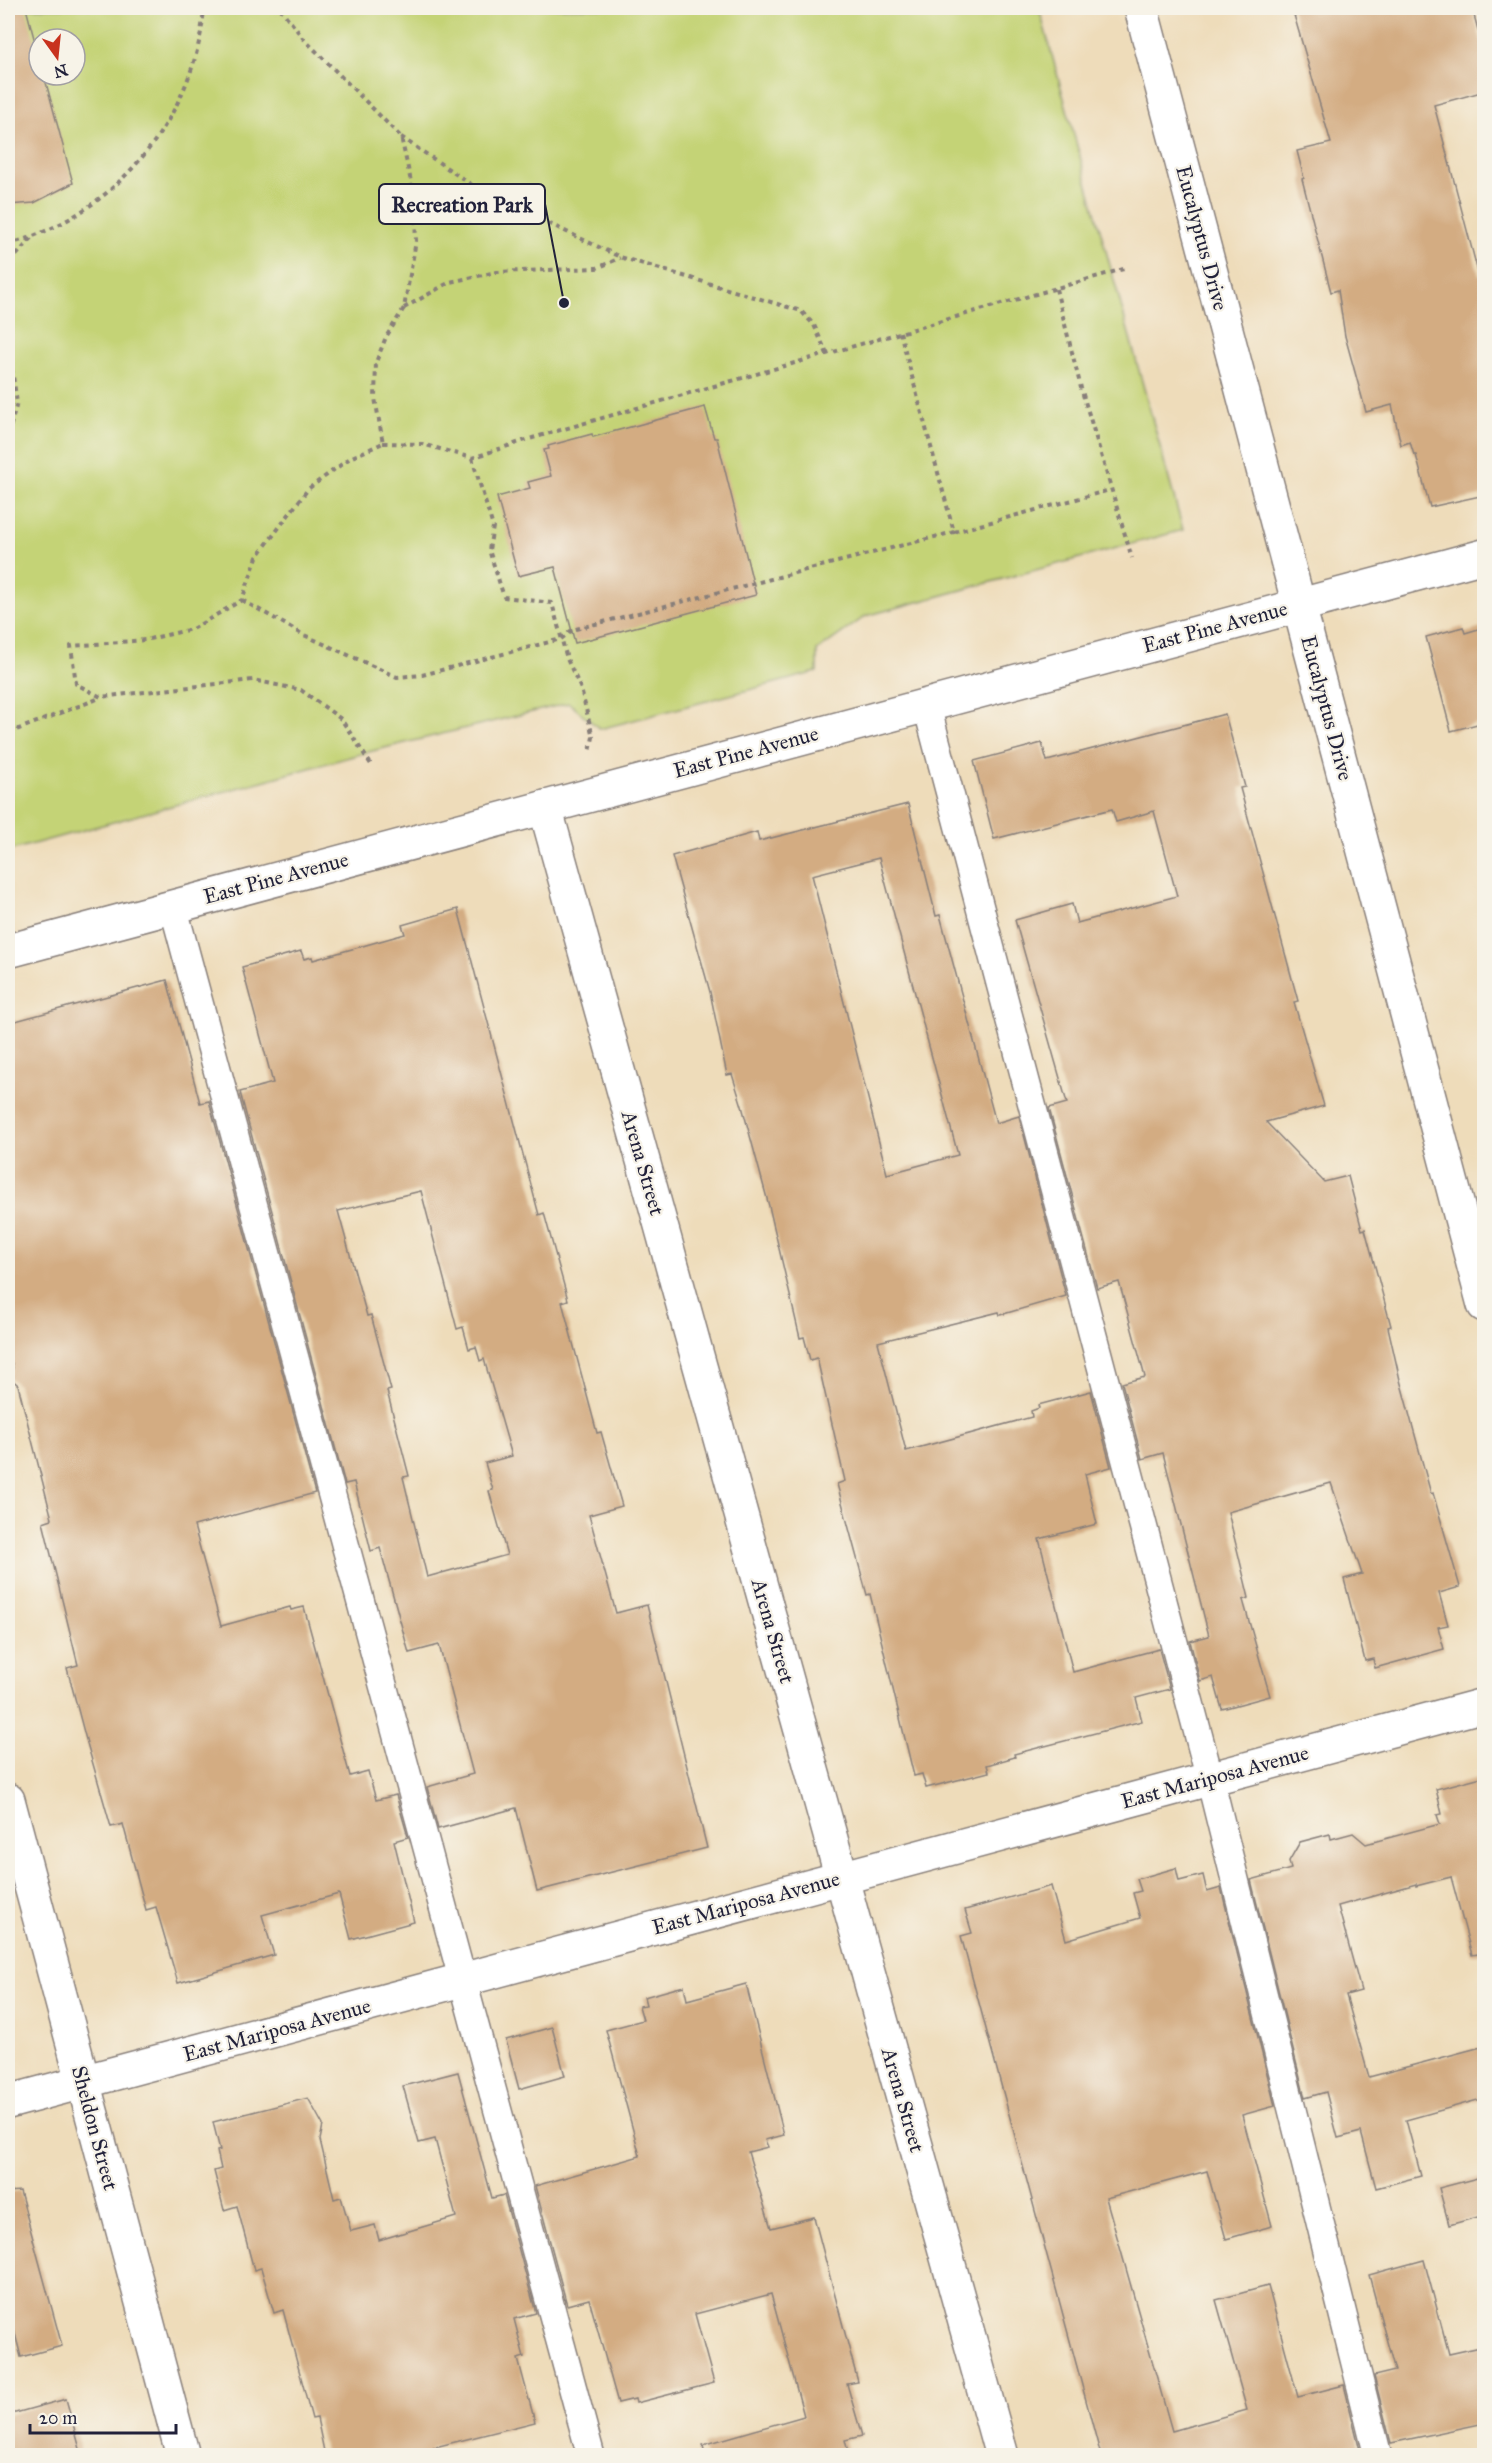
<svg xmlns="http://www.w3.org/2000/svg" width="1492" height="2463" font-family="'IM FELL Great Primer',serif">
	<style>
		.green { fill: #c4d376; stroke: #737a58; stroke-width: 1.5; fill-rule: evenodd }
		.building { fill: #d3ac82; fill-rule: evenodd }
		.lines { fill: none; stroke-linecap: round; stroke-linejoin: round }
		.service-casing { stroke: #887f7a; stroke-width: 30 }
		.minor-casing { stroke: #887f7a; stroke-width: 36 }
		.tertiary-casing { stroke: #887f7a; stroke-width: 36 }
		.path { stroke: #887f7a; stroke-width: 4; stroke-dasharray: 4.5 4.5; stroke-linecap: butt }
		.service { stroke: #fff; stroke-width: 27 }
		.minor { stroke: #fff; stroke-width: 33 }
		.tertiary { stroke: #fff; stroke-width: 33 }
		.labels { text-anchor: middle; dominant-baseline: central; stroke-width: 4.5; stroke-linejoin: round; paint-order: stroke }
		.street-label { font-size: 21px; fill: #22223b; stroke: #f7f3e8 }
		.leader { fill: none; stroke: #22223b; stroke-width: 2 }
		.callout-dot { fill: #22223b; stroke: #f7f3e8; stroke-width: 2 }
		.callout { fill: #f7f3e8; stroke: #22223b; stroke-width: 2 }
		.callout-label { font-size: 22px; text-anchor: middle; font-weight: bold; fill: #22223b }
	</style>
	<rect width="100%" height="100%" fill="#f7f3e8"/>
	<filter id="ink" filterUnits="userSpaceOnUse"><feTurbulence type="fractalNoise" baseFrequency=".0167" numOctaves="2"/><feDisplacementMap in="SourceGraphic" scale="12" xChannelSelector="R" yChannelSelector="G"/><feConvolveMatrix kernelMatrix="1 2 1 2 8 2 1 2 1" color-interpolation-filters="sRGB"/></filter>
	<filter id="wash" filterUnits="userSpaceOnUse"><feTurbulence type="fractalNoise" baseFrequency=".008" numOctaves="4" result="noise"/><feDisplacementMap in="SourceGraphic" scale="24" xChannelSelector="R" yChannelSelector="G"/><feGaussianBlur stdDeviation="1.35" result="paint"/><feColorMatrix in="noise" values="0 0 0 0 0 0 0 0 0 0 0 0 0 0 0 0 0 1.4 0 .05"/><feComposite in="paint" operator="in"/></filter>
	<g filter="url(#wash)">
		<rect width="100%" height="100%" fill="#eedcba"/>
		<path class="green" d="M 8,8 L 1039,8 L 1183,530 L 866,616 L 817,651 L 817,672 L 600,729 L 569,703 L 364,753 L 8,851 ZM 39,39 L 75,39 L 75,75 L 39,75 Z"/>
		<g id="blocks">
			<g class="building">
				<polygon points="8,8 26,8 39,57 39,75 44,75 73,183 34,203 8,205"/>
				<polygon points="1292,8 1472,8 1485,55 1485,91 1434,105 1479,276 1485,275 1485,495 1430,507 1416,455 1414,455 1410,442 1401,445 1392,405 1366,412 1345,336 1338,290 1331,292 1302,179 1304,178 1297,151 1331,143"/>
				<polygon points="705,407 714,438 717,438 756,595 575,643 555,567 518,576 497,497 530,488 528,482 551,476 544,450 549,449 548,446 592,434 593,437"/>
				<polygon points="1463,627 1465,633 1485,627 1485,722 1451,731 1426,637"/>
				<polygon points="1225,714 1245,787 1240,788 1298,1001 1294,1002 1324,1106 1266,1122 1324,1182 1348,1176 1362,1230 1365,1229 1391,1326 1388,1327 1400,1380 1431,1494 1433,1493 1460,1587 1439,1593 1448,1625 1438,1627 1444,1649 1375,1668 1373,1659 1365,1661 1344,1579 1362,1574 1331,1483 1228,1512 1249,1598 1243,1600 1270,1696 1222,1709 1213,1677 1200,1681 1190,1641 1209,1636 1163,1453 1142,1459 1122,1383 1145,1377 1119,1282 1097,1288 1049,1108 1067,1103 1015,920 1072,904 1077,923 1177,896 1154,811 1116,822 1112,809 994,839 974,761 1042,743 1047,761"/>
				<path d="M 908,804 L 936,916 L 940,915 L 996,1123 L 1019,1116 L 1066,1296 L 1000,1315 L 999,1312 L 878,1342 L 906,1451 L 1032,1417 L 1031,1411 L 1039,1408 L 1038,1405 L 1091,1391 L 1111,1467 L 1085,1474 L 1097,1524 L 1039,1539 L 1073,1672 L 1159,1649 L 1170,1689 L 1136,1698 L 1142,1721 L 1014,1754 L 1015,1757 L 987,1765 L 989,1772 L 926,1788 L 922,1774 L 914,1776 L 870,1594 L 867,1595 L 837,1484 L 845,1481 L 817,1358 L 810,1360 L 804,1337 L 800,1338 L 769,1206 L 742,1106 L 732,1074 L 727,1075 L 710,992 L 672,856 L 757,832 L 759,841 ZM 879,858 L 958,1155 L 887,1174 L 812,875 Z"/>
				<path d="M 458,909 L 539,1215 L 544,1213 L 568,1300 L 562,1302 L 581,1373 L 597,1433 L 601,1432 L 622,1506 L 589,1515 L 616,1613 L 647,1605 L 707,1848 L 537,1891 L 516,1808 L 438,1829 L 427,1787 L 473,1774 L 439,1645 L 409,1653 L 380,1548 L 371,1551 L 354,1482 L 345,1484 L 240,1092 L 273,1083 L 242,967 L 301,951 L 304,959 L 312,957 L 313,960 L 405,934 L 402,925 ZM 421,1191 L 457,1329 L 463,1327 L 469,1349 L 476,1347 L 480,1361 L 484,1359 L 512,1456 L 485,1463 L 493,1490 L 489,1491 L 507,1555 L 427,1577 L 403,1477 L 409,1476 L 387,1391 L 391,1390 L 371,1315 L 367,1316 L 338,1211 Z"/>
				<polygon points="167,980 200,1103 209,1101 315,1493 194,1526 221,1626 290,1607 291,1610 304,1607 350,1776 368,1771 376,1800 396,1795 408,1837 394,1841 414,1922 351,1939 339,1894 262,1915 274,1955 178,1983 156,1907 146,1910 123,1824 111,1827 85,1736 67,1668 78,1665 43,1522 52,1519 18,1385 9,1377 13,1368 8,1350 8,1023"/>
				<polygon points="1485,1776 1485,1953 1472,1955 1451,1877 1416,1886 1416,1884 1338,1906 1361,1991 1346,1995 1369,2077 1485,2046 1485,2098 1406,2120 1421,2176 1376,2188 1361,2132 1338,2138 1326,2092 1305,2098 1251,1880 1291,1869 1289,1861 1300,1842 1330,1834 1331,1839 1353,1833 1366,1844 1440,1824 1437,1815 1442,1814 1436,1789"/>
				<polygon points="1176,1868 1179,1881 1203,1875 1207,1892 1221,1888 1275,2106 1242,2115 1272,2226 1226,2239 1207,2171 1106,2198 1172,2431 1247,2410 1216,2300 1268,2286 1298,2397 1344,2385 1360,2450 1336,2456 1101,2456 961,1936 972,1933 965,1910 1051,1886 1066,1940 1140,1918 1133,1893 1141,1891 1137,1879"/>
				<polygon points="746,1984 784,2135 765,2140 768,2147 748,2152 771,2228 814,2217 858,2382 847,2384 862,2436 845,2440 849,2456 705,2456 703,2445 804,2416 771,2294 695,2314 714,2383 636,2403 635,2399 618,2403 589,2299 567,2305 535,2186 640,2156 606,2030 643,2020 639,2006 646,2005 644,1997 684,1986 687,2000"/>
				<polygon points="552,2027 565,2076 519,2089 506,2040"/>
				<polygon points="458,2072 492,2198 504,2195 536,2313 514,2319 524,2357 518,2359 535,2422 431,2448 433,2456 325,2456 317,2418 312,2419 283,2310 274,2313 261,2268 254,2270 237,2206 224,2210 214,2171 221,2169 217,2151 220,2150 213,2122 308,2098 323,2125 320,2140 334,2199 341,2197 351,2231 375,2225 379,2240 456,2217 435,2139 419,2143 403,2086"/>
				<polygon points="1485,2176 1485,2215 1449,2225 1439,2188"/>
				<polygon points="20,2191 62,2346 21,2357 8,2306 8,2192"/>
				<polygon points="1424,2260 1449,2354 1485,2346 1485,2423 1391,2443 1374,2376 1395,2371 1369,2275"/>
				<polygon points="66,2399 82,2456 8,2456 8,2415"/>
			</g>
		</g>
	</g>
	<g filter="url(#ink)">
		<use href="#blocks" fill-opacity="0" stroke="#887f7a" stroke-width="1.5"/>
		<g class="lines">
			<defs>
				<g id="service">
					<polyline points="926,703 1210,1779 1378,2456"/>
					<polyline points="173,906 591,2456"/>
				</g>
				<g id="minor">
					<polyline points="1141,8 1484,1305"/>
					<polyline points="545,807 1002,2456"/>
					<polyline points="8,951 1484,556"/>
					<polyline points="8,1800 183,2456"/>
				</g>
				<polyline id="tertiary" points="8,2102 1484,1705"/>
			</defs>
			<use href="#service" class="service-casing"/>
			<use href="#minor" class="minor-casing"/>
			<use href="#tertiary" class="tertiary-casing"/>
			<g class="path">
				<polyline points="280,8 303,38 401,137 414,195 416,241 404,308 386,337 376,362 375,398 383,443 350,458 308,489 257,557 242,600 192,629 145,640 71,646 76,684 101,697 253,680 301,690 341,719 372,766"/>
				<polyline points="401,137 484,193 620,257 801,311 814,325 827,354"/>
				<path d="M 8,244 C 114,217 196,116 204,8"/>
				<polyline points="8,271 12,260 32,238"/>
				<polyline points="1056,289 1081,388 1132,558"/>
				<polyline points="404,308 450,282 497,272 597,268 620,258"/>
				<polyline points="900,332 954,532 1110,490"/>
				<polyline points="8,342 17,403 8,435"/>
				<polyline points="383,443 422,444 472,458 529,439 1127,268"/>
				<polyline points="472,458 493,527 489,550 504,597 552,603 567,659 581,689 593,737 590,752"/>
				<polyline points="242,600 304,635 397,677 422,675 561,639 572,630 954,532"/>
				<polyline points="8,730 16,730 100,698"/>
			</g>
			<use href="#service" class="service"/>
			<use href="#minor" class="minor"/>
			<use href="#tertiary" class="tertiary"/>
		</g>
	</g>
	<g class="labels">
		<g class="street-label">
			<text transform="translate(1202 238) rotate(75)">Eucalyptus Drive</text>
			<text transform="translate(1215 627) rotate(-15)">East Pine Avenue</text>
			<text transform="translate(1327 708) rotate(75)">Eucalyptus Drive</text>
			<text transform="translate(746 752) rotate(-15)">East Pine Avenue</text>
			<text transform="translate(276 878) rotate(-15)">East Pine Avenue</text>
			<text transform="translate(643 1163) rotate(74)">Arena Street</text>
			<text transform="translate(773 1631) rotate(74)">Arena Street</text>
			<text transform="translate(1215 1777) rotate(-15)">East Mariposa Avenue</text>
			<text transform="translate(746 1903) rotate(-15)">East Mariposa Avenue</text>
			<text transform="translate(277 2030) rotate(-15)">East Mariposa Avenue</text>
			<text transform="translate(903 2100) rotate(74)">Arena Street</text>
			<text transform="translate(95 2128) rotate(75)">Sheldon Street</text>
		</g>
	</g>
	<path class="leader" d="M564 303L545 204"/>
	<circle class="callout-dot" cx="564" cy="303" r="6"/>
	<rect class="callout" x="379" y="184" width="166" height="40" rx="6"/>
	<g class="callout-label">
		<text x="462" y="212">Recreation Park</text>
	</g>
	<rect width="1492" height="2463" fill="none" stroke="#f7f3e8" stroke-width="30"/>
	<g transform="translate(57 57) rotate(165)"><circle r="28" fill="#f7f3e8" stroke="#a29fa3" stroke-width="1.5"/>
	<path d="M0-4.5L10 22L0 15L-10 22Z" fill="#c8321e"/>
	<text y="-9" font-size="16" font-weight="bold" text-anchor="middle" fill="#22223b">N</text>
	</g>
	<path d="M30 2424v9h146v-9" fill="none" stroke="#22223b" stroke-width="3"/>
	<text x="39" y="2424" font-size="18" fill="#22223b" stroke="#f7f3e8" stroke-width="4.5" paint-order="stroke">20 m</text>
</svg>
